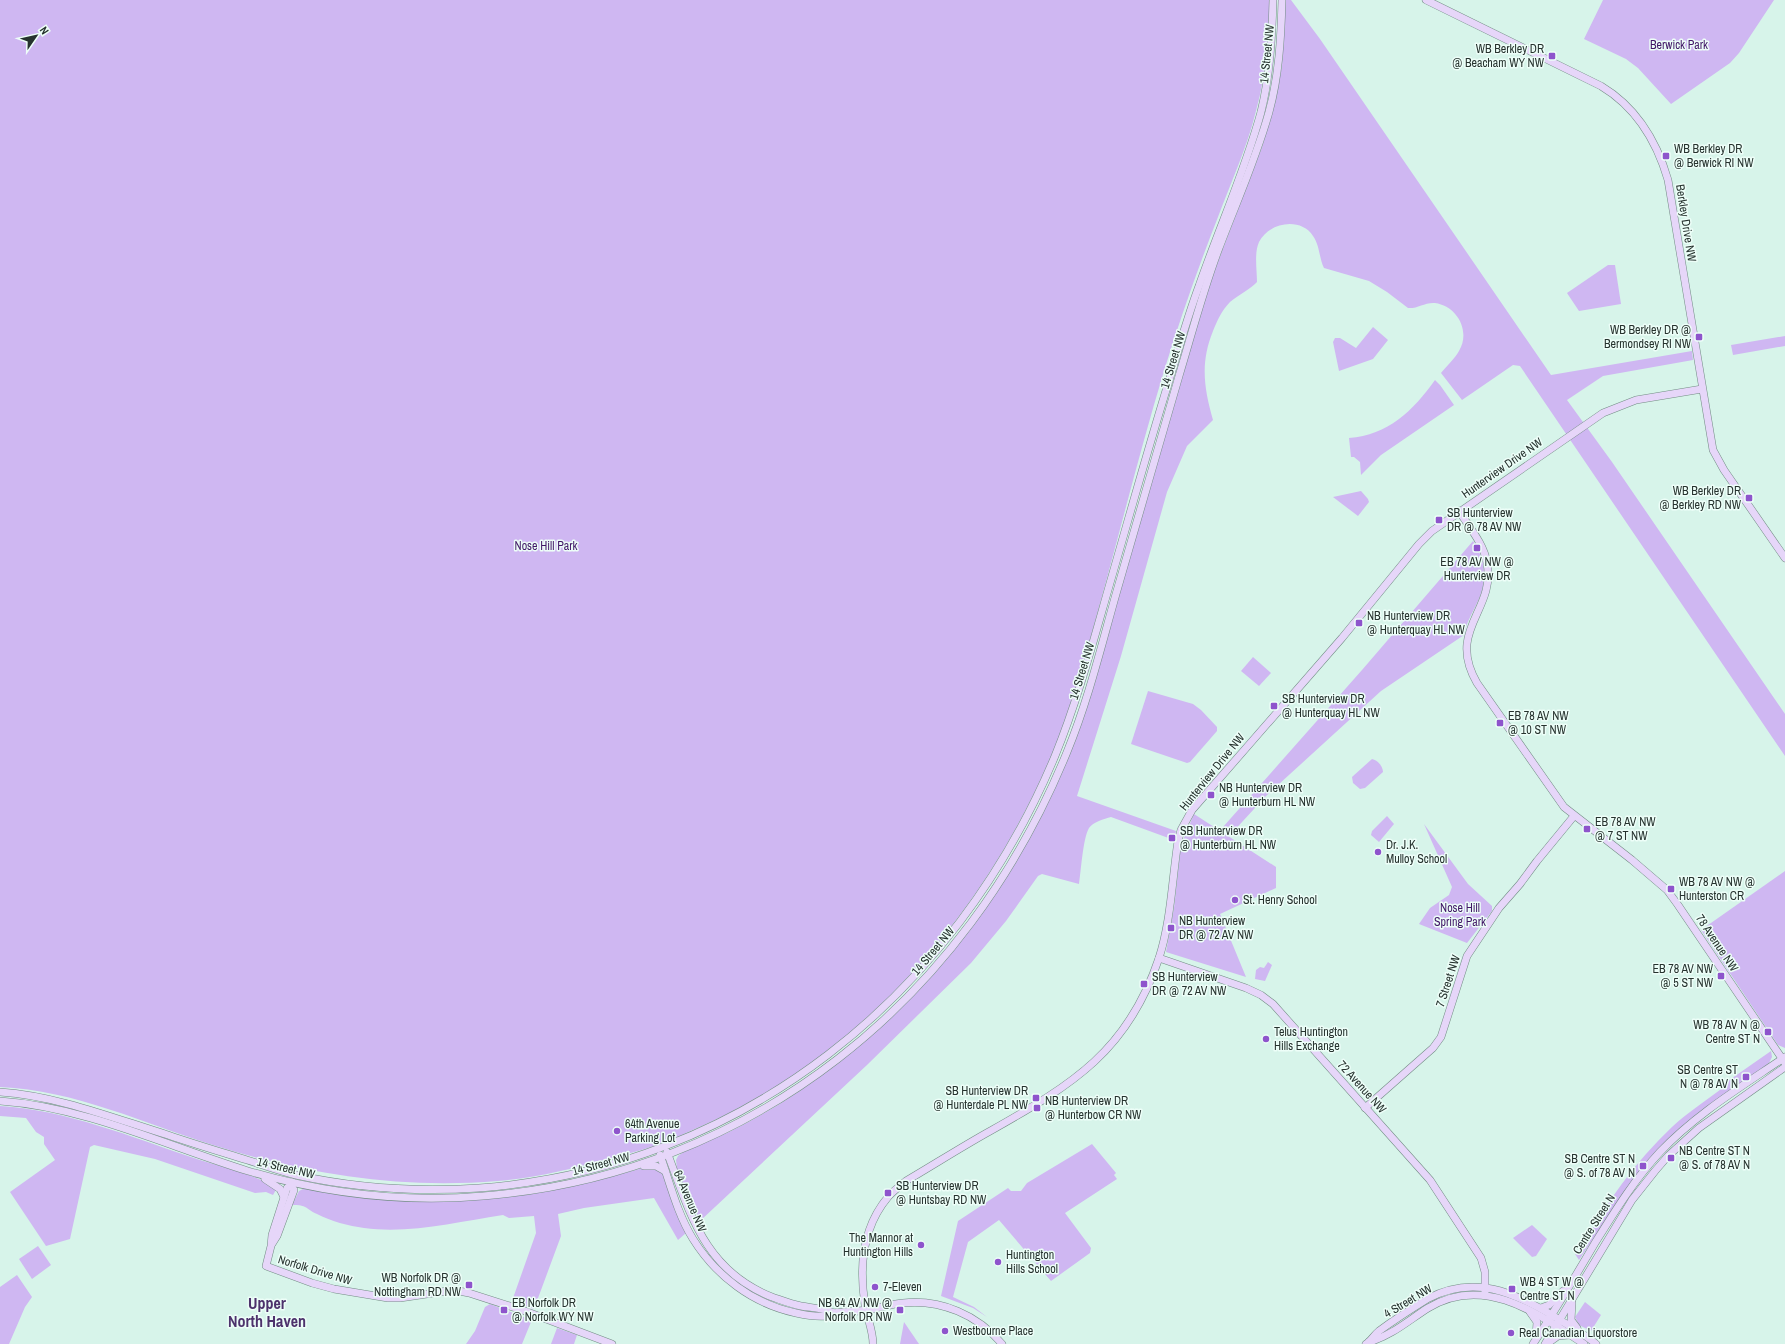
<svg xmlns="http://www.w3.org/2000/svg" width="1785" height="1344" font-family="'Archivo Narrow',sans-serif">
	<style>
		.green { fill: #cfb7f2 }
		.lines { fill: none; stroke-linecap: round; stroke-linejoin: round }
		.secondary-casing { stroke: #728d84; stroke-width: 8 }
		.secondary { stroke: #e6d6f9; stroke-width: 7 }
		.poi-dot { fill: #8e54cc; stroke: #edfef8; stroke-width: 1.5 }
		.labels { text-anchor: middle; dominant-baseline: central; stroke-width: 3; stroke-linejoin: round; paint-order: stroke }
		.park-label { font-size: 12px; fill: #401666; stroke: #edfef8 }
		.poi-label { font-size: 12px; fill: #26322e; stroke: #edfef8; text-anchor: start }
		.street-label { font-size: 12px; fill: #26322e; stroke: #edfef8 }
		.district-label { font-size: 16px; font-weight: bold; fill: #4d326c; stroke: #edfef8 }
	</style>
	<rect width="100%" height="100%" fill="#d7f4ea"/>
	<g class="green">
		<path d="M 0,0 L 1270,0 C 1269,38 1266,75 1256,111 C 1247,148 1231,182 1218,217 C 1198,268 1180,319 1164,371 C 1139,453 1119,536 1096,618 C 1085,657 1075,697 1060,735 C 992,906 866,1055 695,1129 C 683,1134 670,1141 657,1145 C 641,1151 624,1154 608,1159 C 572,1169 535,1178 498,1181 C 401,1189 308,1175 216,1146 C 145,1124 75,1090 0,1087 Z"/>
		<path d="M 1285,0 L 1291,0 L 1320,39 L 1551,375 L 1692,351 L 1693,360 L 1603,376 L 1567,400 L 1612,462 L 1785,714 L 1785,756 L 1520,366 L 1513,365 L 1462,400 L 1441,373 C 1447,366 1455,358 1459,351 C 1471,331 1457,306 1435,303 C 1425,302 1417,309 1408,308 L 1387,292 L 1369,281 L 1324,268 C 1319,258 1320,246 1313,236 C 1301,217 1269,222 1259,242 C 1254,253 1257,270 1257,282 C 1251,289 1238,295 1230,302 C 1222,310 1217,321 1213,331 C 1200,363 1204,388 1213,420 L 1187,446 L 1167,492 L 1121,656 L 1077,796 L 1176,831 L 1174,840 L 1111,817 C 1104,819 1093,822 1089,828 C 1083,838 1081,871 1079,884 L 1042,874 L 1038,876 L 1006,921 L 971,963 L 867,1065 L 700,1221 L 677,1169 L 676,1160 L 678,1156 C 691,1145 712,1140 727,1133 C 755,1119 783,1103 808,1085 C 895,1024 973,940 1024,847 C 1041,818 1055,787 1068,757 L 1207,290 L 1262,147 L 1277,92 L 1282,66 Z"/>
		<polygon points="1603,0 1774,0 1739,53 1730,63 1671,104 1638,68 1626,59 1584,39"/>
		<polygon points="1608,265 1615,265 1621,304 1579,311 1567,293"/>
		<polygon points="1373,327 1388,340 1373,359 1339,371 1333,342 1335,338 1340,338 1356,348"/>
		<polygon points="1785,336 1785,346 1733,355 1731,345"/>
		<path d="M 1435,380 L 1440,385 L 1454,405 L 1381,455 L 1361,475 L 1360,462 L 1354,457 L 1351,457 L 1349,438 C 1388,435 1413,411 1435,380 Z"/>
		<polygon points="1361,491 1368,499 1369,502 1358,516 1333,497"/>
		<path d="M 1473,541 C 1486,560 1488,582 1477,603 C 1472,614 1466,623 1464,635 L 1381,691 L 1266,796 L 1231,834 L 1223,827 L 1362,670 Z"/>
		<polygon points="1253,657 1271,673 1259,686 1241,671"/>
		<polygon points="1148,691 1193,704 1201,710 1217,727 1217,731 1190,762 1187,763 1131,744"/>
		<path d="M 1372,759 C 1378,760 1383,767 1383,772 L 1365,788 L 1360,789 L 1353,783 L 1352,777 Z"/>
		<polygon points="1194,814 1276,867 1276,888 1220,914 1246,977 1166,952 1174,908 1181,845"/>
		<polygon points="1387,816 1394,824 1379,842 1371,835 1372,831"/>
		<polygon points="1424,824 1468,884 1492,906 1492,911 1467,943 1419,924 1430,908 1449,895 1452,887"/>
		<polygon points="1785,871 1785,1048 1778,1045 1701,930"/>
		<polygon points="1268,962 1272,965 1265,981 1255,979 1256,970 1260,967 1264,968"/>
		<path d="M 1771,1051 L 1772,1057 L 1769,1063 L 1644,1164 L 1579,1260 L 1575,1254 L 1581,1249 C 1605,1204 1635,1162 1672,1127 C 1688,1112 1707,1100 1725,1086 L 1728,1081 Z"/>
		<path d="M 0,1106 C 67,1110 131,1137 194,1158 C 221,1167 252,1173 277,1188 L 273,1195 L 266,1192 L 255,1193 L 155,1159 L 94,1145 L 90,1147 L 70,1239 L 46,1246 L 10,1192 L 55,1160 L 44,1144 L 44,1137 L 36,1132 L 26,1118 L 0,1116 Z"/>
		<polygon points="1092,1144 1116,1173 1114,1175 1117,1179 1065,1213 1091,1248 1090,1253 1051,1281 999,1220 968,1242 953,1297 974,1307 987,1317 973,1308 941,1296 958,1221 1008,1188 1011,1191 1021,1191 1027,1183"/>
		<path d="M 643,1168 L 658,1169 L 663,1175 L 686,1233 L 678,1240 L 654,1198 L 584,1208 L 558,1214 L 561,1236 L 534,1309 L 512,1301 L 536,1233 L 534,1216 L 509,1218 L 503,1215 C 457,1222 410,1234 364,1228 C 349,1226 330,1221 317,1214 C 304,1208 308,1205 292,1205 L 299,1191 L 303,1189 L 462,1200 L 532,1194 L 591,1182 Z"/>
		<polygon points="1532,1225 1547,1239 1536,1256 1532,1257 1513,1238"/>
		<polygon points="38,1246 51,1265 32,1279 19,1259"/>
		<polygon points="17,1275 32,1297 25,1307 9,1344 0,1344 0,1287"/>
		<polygon points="1585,1302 1601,1315 1591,1331 1579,1325 1575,1317"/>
		<polygon points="490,1304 529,1319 531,1322 522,1344 466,1344 475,1331 485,1307"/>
		<polygon points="904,1322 919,1344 900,1344"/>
		<polygon points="557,1328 577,1335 574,1344 551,1344"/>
	</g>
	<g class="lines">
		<defs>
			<g id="secondary">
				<path d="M 1426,0 L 1601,86 C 1636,107 1657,142 1668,180 L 1713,450 L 1724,470 L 1785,558"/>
				<path d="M 1459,511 C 1469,527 1484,544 1487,563 C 1496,611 1446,629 1477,683 L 1564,807 L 1632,860 L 1667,890 L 1678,905 L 1785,1063"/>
				<polyline points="1159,958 1246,988 1261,995 1273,1004 1430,1180 1481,1258 1485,1272 1485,1295"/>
				<path d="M 0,1092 C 58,1096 113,1118 168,1135 C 194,1144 221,1152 247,1160 C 263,1165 279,1171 296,1175 C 355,1188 419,1192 479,1188 C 742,1168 955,996 1055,756 C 1077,702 1092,646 1108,590 C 1128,521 1147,452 1168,384 C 1178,351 1187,318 1199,286 C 1219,228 1245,171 1261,112 C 1270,75 1272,38 1273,0"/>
				<path d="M 0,1101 C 86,1107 167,1146 248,1171 C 323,1193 404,1203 483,1196 C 752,1174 966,1000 1067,752 C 1088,701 1101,647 1116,594 C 1137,521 1158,449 1179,376 C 1192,333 1203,290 1219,248 C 1236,203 1256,159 1269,112 C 1279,76 1281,38 1282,0"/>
				<polyline points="1365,1108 1433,1048 1441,1037 1467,956 1499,908 1520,884 1537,861 1574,816"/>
				<path d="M 667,1152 C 690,1213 704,1270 772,1297 C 781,1300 791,1304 801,1306 C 812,1308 823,1308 834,1313"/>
				<path d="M 660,1155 C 670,1183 677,1213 693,1239 C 716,1276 753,1304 796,1313 C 805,1315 816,1317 826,1316 C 829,1315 831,1313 834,1313 C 845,1311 856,1312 867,1310 C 879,1308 891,1304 903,1303 C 941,1299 978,1315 1002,1344"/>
				<polyline points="644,1166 656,1166 665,1171"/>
				<polyline points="265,1179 280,1189 284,1197"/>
				<polyline points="291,1185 287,1188 272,1235 271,1246 266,1266 312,1283 334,1289 388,1298 400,1298 454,1290 469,1293 525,1311 612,1344"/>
				<polyline points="272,1244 277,1236 294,1190 291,1185 292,1182"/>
				<polyline points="1572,1303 1571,1320 1577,1328"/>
				<polyline points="1541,1308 1549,1305 1563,1291"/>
				<polyline points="1530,1312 1537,1322 1536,1337"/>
				<path d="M 1369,1342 C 1391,1336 1409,1320 1428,1308 C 1484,1274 1537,1313 1584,1344"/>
				<polyline points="1548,1343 1558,1336 1569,1335"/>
				<path d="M 873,1344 C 873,1330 867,1318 865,1305 C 859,1267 862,1228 888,1197 C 893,1191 900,1186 906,1181 C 935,1164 963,1146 992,1130 C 1073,1084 1128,1051 1159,958 C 1171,921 1172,880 1178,841 L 1181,830 L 1192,810 L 1342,638 L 1419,544 L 1432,531 L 1603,413 L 1636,400 L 1702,389"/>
				<path d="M 1366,1344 C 1371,1341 1374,1335 1379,1331 C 1394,1320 1411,1309 1427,1299 C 1474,1274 1514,1292 1555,1317 C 1569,1326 1583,1333 1596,1344"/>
				<path d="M 1533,1344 C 1555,1311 1575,1277 1595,1243 C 1615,1211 1634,1180 1660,1152 C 1696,1114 1741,1087 1785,1057"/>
				<polyline points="1545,1344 1632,1200 1655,1171 1668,1156 1699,1128 1785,1067"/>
			</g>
		</defs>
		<use href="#secondary" class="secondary-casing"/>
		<use href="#secondary" class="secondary"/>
	</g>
	<g class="poi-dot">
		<rect x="1548" y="52" width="8" height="8" rx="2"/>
		<rect x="1662" y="152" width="8" height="8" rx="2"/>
		<rect x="1695" y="333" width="8" height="8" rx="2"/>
		<rect x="1745" y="494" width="8" height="8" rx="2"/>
		<rect x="1435" y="516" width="8" height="8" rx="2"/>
		<rect x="1473" y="544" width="8" height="8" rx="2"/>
		<rect x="1355" y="619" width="8" height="8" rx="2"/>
		<rect x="1270" y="702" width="8" height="8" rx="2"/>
		<rect x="1496" y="719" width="8" height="8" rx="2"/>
		<rect x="1207" y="791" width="8" height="8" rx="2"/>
		<rect x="1583" y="825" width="8" height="8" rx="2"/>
		<rect x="1168" y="834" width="8" height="8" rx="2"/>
		<circle cx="1378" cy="852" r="4"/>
		<rect x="1667" y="885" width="8" height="8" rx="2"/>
		<circle cx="1235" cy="900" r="4"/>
		<rect x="1167" y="924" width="8" height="8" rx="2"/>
		<rect x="1717" y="972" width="8" height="8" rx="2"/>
		<rect x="1140" y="980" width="8" height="8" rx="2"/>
		<rect x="1764" y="1028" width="8" height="8" rx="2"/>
		<circle cx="1266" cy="1039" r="4"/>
		<rect x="1742" y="1073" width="8" height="8" rx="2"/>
		<rect x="1032" y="1094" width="8" height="8" rx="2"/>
		<rect x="1033" y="1104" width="8" height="8" rx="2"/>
		<circle cx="617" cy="1131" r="4"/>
		<rect x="1667" y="1154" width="8" height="8" rx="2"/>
		<rect x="1639" y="1162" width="8" height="8" rx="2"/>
		<rect x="884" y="1189" width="8" height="8" rx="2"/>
		<circle cx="921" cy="1245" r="4"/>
		<circle cx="998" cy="1262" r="4"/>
		<rect x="465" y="1281" width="8" height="8" rx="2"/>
		<circle cx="875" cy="1287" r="4"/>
		<rect x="1508" y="1285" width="8" height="8" rx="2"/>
		<rect x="500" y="1306" width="8" height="8" rx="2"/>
		<rect x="896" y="1306" width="8" height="8" rx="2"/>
		<circle cx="945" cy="1331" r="4"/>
		<circle cx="1511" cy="1333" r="4"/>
	</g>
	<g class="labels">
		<g class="park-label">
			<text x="1679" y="45">Berwick Park</text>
			<text x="546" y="546">Nose Hill Park</text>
			<text x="1460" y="908">Nose Hill<tspan x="1460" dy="14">Spring Park</tspan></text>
		</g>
		<g class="poi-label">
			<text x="1544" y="49" text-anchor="end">WB Berkley DR<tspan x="1544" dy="14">@ Beacham WY NW</tspan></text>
			<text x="1674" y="149">WB Berkley DR<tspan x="1674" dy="14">@ Berwick RI NW</tspan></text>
			<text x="1691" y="330" text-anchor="end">WB Berkley DR @<tspan x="1691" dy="14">Bermondsey RI NW</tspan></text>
			<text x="1741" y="491" text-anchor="end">WB Berkley DR<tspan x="1741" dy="14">@ Berkley RD NW</tspan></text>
			<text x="1447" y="513">SB Hunterview<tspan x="1447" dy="14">DR @ 78 AV NW</tspan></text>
			<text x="1477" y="562" text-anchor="middle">EB 78 AV NW @<tspan x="1477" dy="14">Hunterview DR</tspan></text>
			<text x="1367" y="616">NB Hunterview DR<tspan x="1367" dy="14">@ Hunterquay HL NW</tspan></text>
			<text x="1282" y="699">SB Hunterview DR<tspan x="1282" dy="14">@ Hunterquay HL NW</tspan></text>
			<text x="1508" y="716">EB 78 AV NW<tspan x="1508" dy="14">@ 10 ST NW</tspan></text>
			<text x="1219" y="788">NB Hunterview DR<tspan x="1219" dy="14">@ Hunterburn HL NW</tspan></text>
			<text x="1595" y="822">EB 78 AV NW<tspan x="1595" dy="14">@ 7 ST NW</tspan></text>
			<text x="1180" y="831">SB Hunterview DR<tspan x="1180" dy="14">@ Hunterburn HL NW</tspan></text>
			<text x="1386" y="845">Dr. J.K.<tspan x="1386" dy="14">Mulloy School</tspan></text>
			<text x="1679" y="882">WB 78 AV NW @<tspan x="1679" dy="14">Hunterston CR</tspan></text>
			<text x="1243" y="900">St. Henry School</text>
			<text x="1179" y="921">NB Hunterview<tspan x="1179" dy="14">DR @ 72 AV NW</tspan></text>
			<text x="1713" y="969" text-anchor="end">EB 78 AV NW<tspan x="1713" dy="14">@ 5 ST NW</tspan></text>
			<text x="1152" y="977">SB Hunterview<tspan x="1152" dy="14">DR @ 72 AV NW</tspan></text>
			<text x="1760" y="1025" text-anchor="end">WB 78 AV N @<tspan x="1760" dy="14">Centre ST N</tspan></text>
			<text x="1274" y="1032">Telus Huntington<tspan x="1274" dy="14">Hills Exchange</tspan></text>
			<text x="1738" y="1070" text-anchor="end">SB Centre ST<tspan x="1738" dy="14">N @ 78 AV N</tspan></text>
			<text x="1028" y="1091" text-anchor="end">SB Hunterview DR<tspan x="1028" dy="14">@ Hunterdale PL NW</tspan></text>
			<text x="1045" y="1101">NB Hunterview DR<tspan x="1045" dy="14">@ Hunterbow CR NW</tspan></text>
			<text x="625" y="1124">64th Avenue<tspan x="625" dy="14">Parking Lot</tspan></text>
			<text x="1679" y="1151">NB Centre ST N<tspan x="1679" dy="14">@ S. of 78 AV N</tspan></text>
			<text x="1635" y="1159" text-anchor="end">SB Centre ST N<tspan x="1635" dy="14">@ S. of 78 AV N</tspan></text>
			<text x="896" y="1186">SB Hunterview DR<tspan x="896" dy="14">@ Huntsbay RD NW</tspan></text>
			<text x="913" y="1238" text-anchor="end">The Mannor at<tspan x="913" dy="14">Huntington Hills</tspan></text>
			<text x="1006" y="1255">Huntington<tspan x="1006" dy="14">Hills School</tspan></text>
			<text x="461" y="1278" text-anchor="end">WB Norfolk DR @<tspan x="461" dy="14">Nottingham RD NW</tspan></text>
			<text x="1520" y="1282">WB 4 ST W @<tspan x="1520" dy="14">Centre ST N</tspan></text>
			<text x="883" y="1287">7-Eleven</text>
			<text x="512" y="1303">EB Norfolk DR<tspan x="512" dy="14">@ Norfolk WY NW</tspan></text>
			<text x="892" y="1303" text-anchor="end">NB 64 AV NW @<tspan x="892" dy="14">Norfolk DR NW</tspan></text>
			<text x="953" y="1331">Westbourne Place</text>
			<text x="1519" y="1333">Real Canadian Liquorstore</text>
		</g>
		<g class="street-label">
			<text transform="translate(1267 54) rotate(-84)">14 Street NW</text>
			<text transform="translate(1686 223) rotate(81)">Berkley Drive NW</text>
			<text transform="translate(1173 360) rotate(-73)">14 Street NW</text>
			<text transform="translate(1502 468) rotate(-35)">Hunterview Drive NW</text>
			<text transform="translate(1082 671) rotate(-73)">14 Street NW</text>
			<text transform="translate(1212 772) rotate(-51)">Hunterview Drive NW</text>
			<text transform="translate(1717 943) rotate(56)">78 Avenue NW</text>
			<text transform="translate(933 951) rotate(-50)">14 Street NW</text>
			<text transform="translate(1448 981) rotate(-72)">7 Street NW</text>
			<text transform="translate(1362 1087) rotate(48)">72 Avenue NW</text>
			<text transform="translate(601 1164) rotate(-15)">14 Street NW</text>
			<text transform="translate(286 1168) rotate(13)">14 Street NW</text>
			<text transform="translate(690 1201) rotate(67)">64 Avenue NW</text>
			<text transform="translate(1594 1224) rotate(-58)">Centre Street N</text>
			<text transform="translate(315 1270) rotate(17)">Norfolk Drive NW</text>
			<text transform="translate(1408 1301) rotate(-31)">4 Street NW</text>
		</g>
		<g class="district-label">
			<text x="267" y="1303">Upper<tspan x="267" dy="18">North Haven</tspan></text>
		</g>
	</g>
	<g transform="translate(36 36) rotate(56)" stroke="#edfef8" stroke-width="3" paint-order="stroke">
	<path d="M0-3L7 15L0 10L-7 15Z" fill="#26322e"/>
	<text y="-6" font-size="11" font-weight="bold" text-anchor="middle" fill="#26322e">N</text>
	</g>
</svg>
